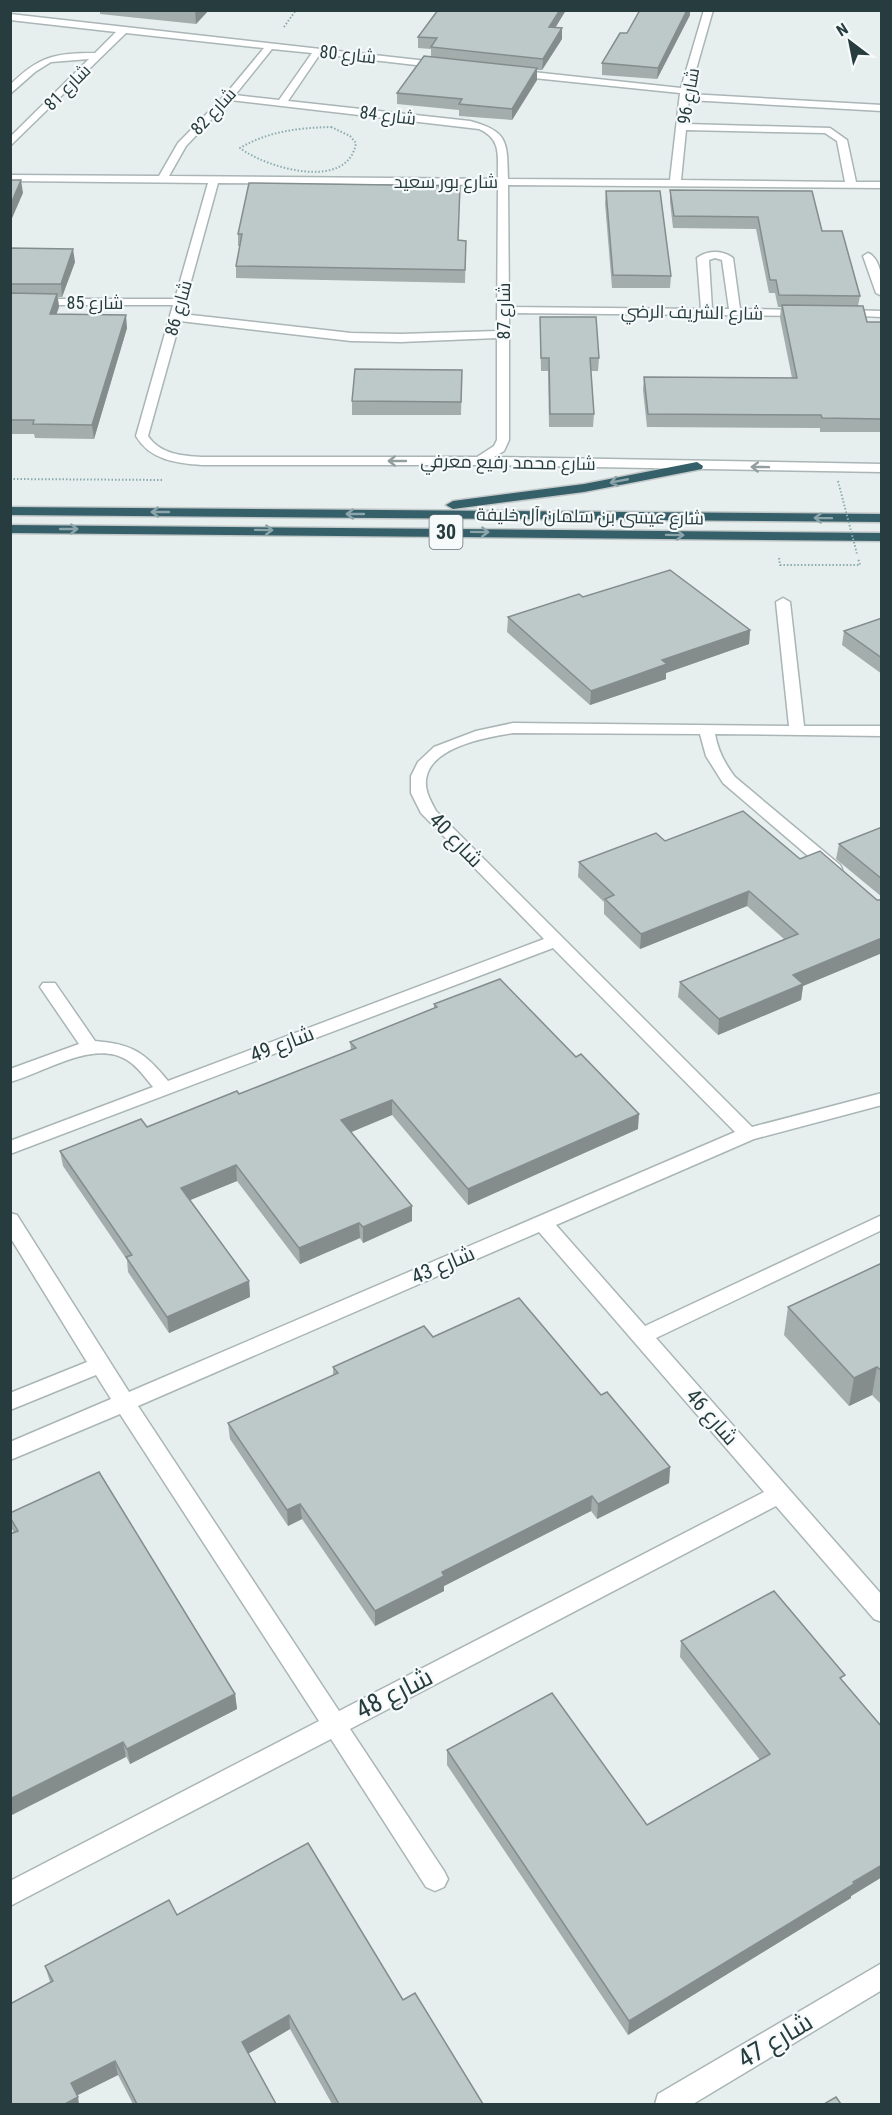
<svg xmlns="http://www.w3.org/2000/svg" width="892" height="2115" font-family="'Roboto Condensed',Cairo,sans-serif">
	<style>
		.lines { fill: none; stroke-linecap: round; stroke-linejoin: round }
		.minor-casing { stroke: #aab5b6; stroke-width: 3 }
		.highway-casing { stroke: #c3c8c9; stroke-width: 3 }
		.path { stroke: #8aacaf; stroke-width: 2; stroke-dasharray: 1.5 2; stroke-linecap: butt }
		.minor { fill: #fff; fill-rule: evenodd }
		.highway { fill: #355f69; fill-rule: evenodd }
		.path-bridge { stroke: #8aacaf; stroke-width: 2; stroke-dasharray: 1.5 2; stroke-linecap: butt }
		.wall { fill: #a2adac }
		.shaded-wall { fill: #848d8c }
		.building { fill: #bcc9c8; stroke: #848d8c; stroke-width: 1.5 }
		.oneway { stroke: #939e9f }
		.oneway2 { stroke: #8ca5aa }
		.labels { text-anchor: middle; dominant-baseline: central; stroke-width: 4.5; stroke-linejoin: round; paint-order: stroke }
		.far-street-label { font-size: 18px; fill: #273c3f; stroke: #f7fafa }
		.shield { fill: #f7fafa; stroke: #657577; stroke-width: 1.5 }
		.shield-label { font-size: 20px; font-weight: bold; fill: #273c3f }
		.street-label { font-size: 21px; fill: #273c3f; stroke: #f7fafa }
		.near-street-label { font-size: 26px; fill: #273c3f; stroke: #f7fafa }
	</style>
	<rect width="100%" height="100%" fill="#e7eeee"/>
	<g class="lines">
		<defs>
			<g id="minor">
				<path d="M 704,10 L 713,10 L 689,94 L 882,105 L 882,111 L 689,100 L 686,124 L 830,128 L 847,140 L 856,182 L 882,182 L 882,188 L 508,185 L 509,307 L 701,309 L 697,258 C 707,250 723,250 733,258 L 740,309 L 805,310 L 811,313 L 805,316 L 509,313 L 509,440 L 504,451 L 494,457 L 882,464 L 882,472 L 480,465 L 202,465 C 176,463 150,460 136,436 L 173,305 L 10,305 L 10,299 L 175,299 L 208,183 L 10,181 L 10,175 L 159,176 L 178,143 L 225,95 L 264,48 L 126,33 L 10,146 L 10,137 L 89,59 L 51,62 L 35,72 L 10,94 L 10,85 C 39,56 55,53 95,53 L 116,32 L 10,20 L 10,14 L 445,63 L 447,65 L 442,68 L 320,54 L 288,101 L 470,121 C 509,131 507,143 508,179 L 670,180 L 680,93 L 514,76 L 509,73 L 514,70 L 681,88 ZM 272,49 L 312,53 L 279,100 L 235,95 ZM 230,100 L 479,129 C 503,140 497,157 498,179 L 169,176 L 186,146 ZM 686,130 L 825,133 L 837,141 L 845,182 L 681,180 ZM 218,183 L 498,185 L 497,331 L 401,334 L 351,333 L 182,314 ZM 715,258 L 722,260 L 729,309 L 712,309 L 709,260 ZM 180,321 L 351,341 L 401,342 L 497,338 L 497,440 L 494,446 L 477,457 L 202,457 C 182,456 160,454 148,436 Z"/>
				<path d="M 868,253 C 882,259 882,283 882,296 L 876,293 L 863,256 Z"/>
				<polygon points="841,310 882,311 882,317 837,315 837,311"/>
				<path d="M 783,598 L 790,602 L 804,726 L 882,726 L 882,736 L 715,734 C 718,751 725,764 735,777 L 840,865 L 842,869 L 840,873 L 828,873 L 723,783 L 706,756 L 700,734 L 513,733 C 488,737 435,746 427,775 C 423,788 430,800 436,811 L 752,1127 L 882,1093 L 882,1105 L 754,1139 L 556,1225 L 645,1326 L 882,1215 L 882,1230 L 656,1338 L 882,1595 L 882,1622 L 874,1619 L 776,1506 L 350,1729 L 444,1871 L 448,1879 L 444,1887 L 435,1891 L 426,1887 L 331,1739 L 10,1906 L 10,1881 L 319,1721 L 120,1414 L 10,1460 L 10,1442 L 111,1399 L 96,1375 L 10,1410 L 10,1393 L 87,1362 L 10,1237 L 10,1213 L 17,1215 L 129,1392 L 735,1132 L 553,948 L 10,1154 L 10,1141 L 153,1087 C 145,1077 137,1066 127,1060 C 93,1039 44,1073 10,1082 L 10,1069 L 79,1044 L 40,987 L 43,983 L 55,983 L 95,1041 C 133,1044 145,1053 168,1081 L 544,939 L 421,813 L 411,793 L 411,776 L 418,762 L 434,747 L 476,731 L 513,723 L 789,726 L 776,602 ZM 539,1232 L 764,1492 L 339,1711 L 138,1406 Z"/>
				<polygon points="882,1963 882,1990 693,2104 655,2104 658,2094"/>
			</g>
			<g id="highway">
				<polygon points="697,462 703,466 702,469 584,492 453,509 446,505 453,501 584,484"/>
				<polygon points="10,507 882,514 882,522 10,515"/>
				<polygon points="10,525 882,533 882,541 10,533"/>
			</g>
		</defs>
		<use href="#minor" class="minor-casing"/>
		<use href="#highway" class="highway-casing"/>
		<g class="path">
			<polyline points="284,27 296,10"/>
			<path d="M 331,127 L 350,136 L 356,143 C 348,192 266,168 240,148 C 269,131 298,128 331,127 Z"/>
			<polyline points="10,479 164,480"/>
			<polyline points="779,558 780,565 860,565 858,558"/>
		</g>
		<use href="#minor" class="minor"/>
		<use href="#highway" class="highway"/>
		<polyline class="path-bridge" points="838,481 857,554"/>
	</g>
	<g class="wall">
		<polygon points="100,10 209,10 196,24 100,14"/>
		<polygon points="438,10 566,10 555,28 562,39 542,70 537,70 537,80 512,120 459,116 459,110 397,104 397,93 431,57 431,49 418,48 418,37"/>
		<polygon points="690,15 657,79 602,75 602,63 627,33"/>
		<polygon points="460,186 458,240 466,241 465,283 236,278 236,266 240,246 238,246 238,234"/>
		<polygon points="670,190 822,231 860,296 858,306 867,322 882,322 882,432 820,432 820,428 647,427 643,390 644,377 792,378 780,318 781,307 778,307 775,293 769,293 756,229 673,228 670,202"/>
		<polygon points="606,191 671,276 670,288 612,288 605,203"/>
		<polygon points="10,248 75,262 62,297 58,297 59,307 56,314 127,328 94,439 35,438 34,434 10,434"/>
		<polygon points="540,317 599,358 598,371 591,371 594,414 593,427 549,427 548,371 541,371"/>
		<polygon points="462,370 461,415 352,415 352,401"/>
		<polygon points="583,597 750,630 749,644 666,673 666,679 590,705 507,632 508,617"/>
		<polygon points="882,618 882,674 842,645 844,631"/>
		<polygon points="882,827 882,897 836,859 839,844"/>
		<polygon points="665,841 800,859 877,900 882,900 882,953 803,986 801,1000 718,1035 678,997 680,982 784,939 747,906 640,949 604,914 604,902 578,877 579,862"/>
		<polygon points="434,1004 638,1129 468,1205 392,1115 351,1132 412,1221 363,1243 360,1238 300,1264 237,1181 190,1200 249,1281 250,1297 169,1333 128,1272 127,1260 63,1166 60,1151 147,1127 239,1094 351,1050 350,1042 434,1008"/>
		<polygon points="882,1263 882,1405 872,1395 849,1406 784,1335 788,1307"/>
		<polygon points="433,1337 601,1395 670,1467 669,1483 597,1519 591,1511 444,1586 444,1591 375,1626 302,1519 288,1526 230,1439 228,1423 333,1375 333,1367"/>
		<polygon points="10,1513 235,1694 237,1709 130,1764 12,1529 10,1524"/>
		<polygon points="681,1641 843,1682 882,1727 882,1877 851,1896 851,1898 628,2035 447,1765 447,1750 647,1825 760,1760 680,1657"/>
		<polygon points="177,1915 403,2000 483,2104 332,2104 290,2029 248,2054 276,2104 133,2104 118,2075 77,2095 10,2104 50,1982 45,1966"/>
	</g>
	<g class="shaded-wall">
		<polygon points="195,10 209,10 196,24"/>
		<polygon points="560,10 566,10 549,38 549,27"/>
		<polygon points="687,10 690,10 690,15 657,79 658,68"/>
		<polygon points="562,28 562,39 542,70 543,59"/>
		<polygon points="537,68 537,80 512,120 512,109"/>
		<polygon points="21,180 23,193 10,223 10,206"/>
		<polygon points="73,249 75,262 62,297 61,284"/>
		<polygon points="57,294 59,307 52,327 50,314"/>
		<polygon points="126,315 127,328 94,439 92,425"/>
		<polygon points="750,630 749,644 666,673 666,679 590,705 591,691 662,660"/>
		<polygon points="749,891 747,906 640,949 641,934"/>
		<polygon points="882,938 882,953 803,986 801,1000 718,1035 719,1019 793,975"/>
		<polygon points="392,1100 392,1115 342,1136 341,1120"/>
		<polygon points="639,1114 638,1129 468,1205 468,1189"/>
		<polygon points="236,1165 237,1181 183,1203 181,1188"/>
		<polygon points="412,1206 412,1221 363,1243 363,1227"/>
		<polygon points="359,1223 360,1238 300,1264 299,1248"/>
		<polygon points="249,1281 250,1297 169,1333 167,1317"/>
		<polygon points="877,1367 872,1395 849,1406 854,1378"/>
		<polygon points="670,1467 669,1483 597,1519 598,1504"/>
		<polygon points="592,1496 591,1511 444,1586 444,1591 375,1626 375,1611 442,1572"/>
		<polygon points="300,1504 302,1519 288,1526 287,1510"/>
		<polygon points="235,1694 237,1709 130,1764 127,1749"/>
		<polygon points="123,1742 126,1757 10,1816 10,1799"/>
		<polygon points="882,1865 882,1877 851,1896 851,1898 628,2035 629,2021"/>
		<polygon points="289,2015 290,2029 244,2056 242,2042"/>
		<polygon points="115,2061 118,2075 74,2097 71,2083"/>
		<polygon points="78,2097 79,2104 65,2104"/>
	</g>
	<g class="building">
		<polygon points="438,10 560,10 549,27 562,28 543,59 431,47 437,38 418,37"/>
		<polygon points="640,10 687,10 658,68 602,63 620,33 627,33"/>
		<polygon points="424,56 537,68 512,109 459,104 462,99 397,93"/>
		<polygon points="10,180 21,180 10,206"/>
		<polygon points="249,183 460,186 458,240 466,241 465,270 236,266 242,234 238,234"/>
		<polygon points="670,190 812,191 822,231 842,231 860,296 779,295 776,280 770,280 758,217 674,216"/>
		<polygon points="606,191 660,191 671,276 613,275"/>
		<polygon points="10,248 73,249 61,284 10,284"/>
		<polygon points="10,293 57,294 50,314 126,315 92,425 33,424 34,420 10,420"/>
		<polygon points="782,305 863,306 867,322 882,322 882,419 822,418 821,415 648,414 644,377 797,378"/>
		<polygon points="540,317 596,317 599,358 590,358 594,414 550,414 549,358 541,358"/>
		<polygon points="355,369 462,370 461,402 352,401"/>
		<polygon points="670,570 750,630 662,660 667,664 591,691 508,617 579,594 583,597"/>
		<polygon points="882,618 882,658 844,631"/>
		<polygon points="743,811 800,859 820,851 877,900 882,900 882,938 793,975 803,984 719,1019 680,982 798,934 749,891 641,934 605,899 614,895 579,862 656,833 665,841"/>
		<polygon points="882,827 882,879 839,844"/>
		<polygon points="500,979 576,1057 581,1054 639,1114 468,1189 392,1100 341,1120 412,1206 363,1227 359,1223 299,1248 236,1165 181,1188 249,1281 167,1317 126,1257 132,1255 60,1151 141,1119 147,1127 237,1091 239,1094 356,1048 350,1042 437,1007 434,1004"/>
		<polygon points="882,1263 882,1371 877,1367 854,1378 788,1307"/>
		<polygon points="519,1298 601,1395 607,1392 670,1467 598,1504 592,1496 442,1572 444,1576 375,1611 300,1504 287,1510 228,1423 338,1373 333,1367 424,1326 433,1337"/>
		<polygon points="99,1472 235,1694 127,1749 123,1742 10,1799 10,1534 18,1531 10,1517 10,1513"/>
		<polygon points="774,1591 845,1675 840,1678 882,1727 882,1865 853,1882 854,1884 629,2021 447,1750 552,1693 647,1825 770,1754 681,1641"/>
		<polygon points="308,1843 403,2000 415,1993 483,2104 339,2104 289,2015 242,2042 276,2104 137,2104 115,2061 71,2083 78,2097 65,2104 10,2104 10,2004 53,1981 45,1966 169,1900 177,1915"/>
		<polygon points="836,2097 841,2104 824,2104"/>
	</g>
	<defs><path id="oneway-shaft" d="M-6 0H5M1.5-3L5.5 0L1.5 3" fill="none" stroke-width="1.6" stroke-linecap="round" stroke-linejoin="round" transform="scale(1.5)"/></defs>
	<g class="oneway">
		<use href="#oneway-shaft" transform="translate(397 461) rotate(-180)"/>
		<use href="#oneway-shaft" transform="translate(760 467) rotate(-179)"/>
	</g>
	<g class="oneway2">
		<use href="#oneway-shaft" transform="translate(619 481) rotate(169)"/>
		<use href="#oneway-shaft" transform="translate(160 512) rotate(-180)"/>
		<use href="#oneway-shaft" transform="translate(355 514) rotate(-180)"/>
		<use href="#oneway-shaft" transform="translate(823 518) rotate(-179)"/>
		<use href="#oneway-shaft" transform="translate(69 529)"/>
		<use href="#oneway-shaft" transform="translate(264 530) rotate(1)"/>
		<use href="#oneway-shaft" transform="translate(480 532) rotate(1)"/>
		<use href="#oneway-shaft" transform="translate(675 535) rotate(1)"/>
	</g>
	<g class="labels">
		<g class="far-street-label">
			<text transform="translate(348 54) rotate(6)">شارع 80</text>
			<text transform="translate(67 87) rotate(-45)">شارع 81</text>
			<text transform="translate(688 96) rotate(-80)">شارع 96</text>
			<text transform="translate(213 111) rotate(-47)">شارع 82</text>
			<text transform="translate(388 115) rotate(7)">شارع 84</text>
			<text x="446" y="181">شارع بور سعيد</text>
			<text x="95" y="302">شارع 85</text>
			<text transform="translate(178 308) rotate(-74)">شارع 86</text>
			<text transform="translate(503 311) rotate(-90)">شارع 87</text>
			<text transform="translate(692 312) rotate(1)">شارع الشريف الرضي</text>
			<text transform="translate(508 462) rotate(1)">شارع محمد رفيع معرفي</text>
			<text transform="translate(590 516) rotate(1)">شارع عيسى بن سلمان آل خليفة</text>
		</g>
		<rect class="shield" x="429.5" y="515" width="33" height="34" rx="4.5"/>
		<g class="shield-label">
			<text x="446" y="532">30</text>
		</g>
		<g class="street-label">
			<text transform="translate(456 840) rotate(46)">شارع 40</text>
			<text transform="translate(282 1044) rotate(-21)">شارع 49</text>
			<text transform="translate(443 1265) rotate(-23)">شارع 43</text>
			<text transform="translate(712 1417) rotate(49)">شارع 46</text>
		</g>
		<g class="near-street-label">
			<text transform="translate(394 1693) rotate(-27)">شارع 48</text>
			<text transform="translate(775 2040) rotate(-31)">شارع 47</text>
		</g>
	</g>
	<rect width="892" height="2115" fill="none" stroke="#273c3f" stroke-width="24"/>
	<g transform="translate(850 42) rotate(328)" stroke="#f7fafa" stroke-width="4.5" paint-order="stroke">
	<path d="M0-4.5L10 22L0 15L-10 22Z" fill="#273c3f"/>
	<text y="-9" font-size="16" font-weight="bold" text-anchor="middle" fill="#273c3f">N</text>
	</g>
</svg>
